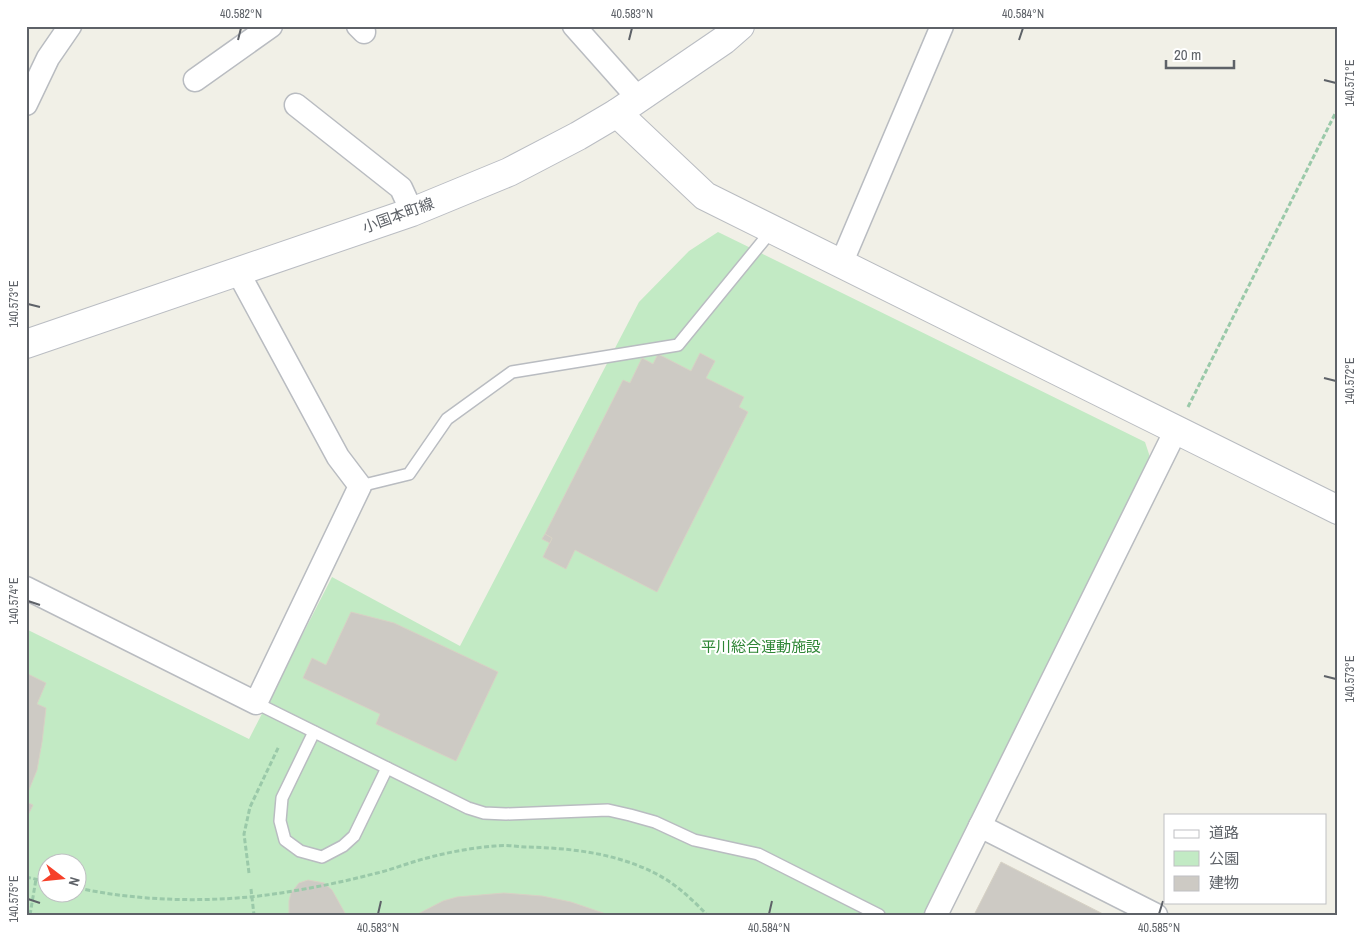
<svg xmlns="http://www.w3.org/2000/svg" width="1364" height="941" font-family="'Archivo Narrow','Noto Sans JP',sans-serif">
	<style>
		.green { fill: #c2eac4; fill-rule: evenodd }
		.building { fill: #cdcac4; stroke: #d7d2c5 }
		.lines { fill: none; stroke-linecap: round; stroke-linejoin: round }
		.service-casing { stroke: #b9bcc1; stroke-width: 14 }
		.minor-casing { stroke: #b9bcc1; stroke-width: 25 }
		.tertiary-casing { stroke: #b9bcc1; stroke-width: 30 }
		.secondary-casing { stroke: #babdc3; stroke-width: 30 }
		.path { stroke: #9ac9a9; stroke-width: 3; stroke-dasharray: 5 2.5; stroke-linecap: butt }
		.service { stroke: #fff; stroke-width: 11 }
		.minor { stroke: #fff; stroke-width: 22 }
		.tertiary { stroke: #fff; stroke-width: 28 }
		.secondary { stroke: #fff; stroke-width: 28 }
		.ticks { fill: none; stroke: #5e6268; stroke-width: 2 }
		.labels { text-anchor: middle; dominant-baseline: central; stroke-width: 4; stroke-linejoin: round; paint-order: stroke }
		.street-label { font-size: 15px; fill: #5e6268; stroke: #fff }
		.park-label { font-size: 15px; fill: #2f8636; stroke: #fff }
		.neatline { fill: none; stroke: #5e6268; stroke-width: 2 }
		.ticks-label { font-size: 12px; text-anchor: middle; fill: #5e6268 }
	</style>
	<rect width="100%" height="100%" fill="#f1f0e7"/>
	<path class="green" d="M 718,232 L 1145,442 L 1150,457 L 927,915 L 26,915 L 26,629 L 249,739 L 332,577 L 460,646 L 639,302 L 689,251 ZM 48,864 L 78,864 L 78,894 L 48,894 Z"/>
	<g class="building">
		<polygon points="700,353 715,361 706,378 744,397 739,407 748,412 657,592 575,550 566,569 543,557 552,538 545,534 623,380 630,383 642,358 653,364 658,354 691,371"/>
		<polygon points="545,534 552,538 550,543 542,539"/>
		<polygon points="351,612 394,623 498,672 456,761 376,724 380,714 303,678 312,658 326,665"/>
		<polygon points="26,673 46,683 37,704 46,708 42,742 37,770 26,797"/>
		<polygon points="26,802 33,805 26,819"/>
		<polygon points="1001,862 1105,915 974,915"/>
		<polygon points="308,880 324,883 332,890 346,915 289,915 289,901 291,893 299,883"/>
		<polygon points="504,893 542,896 571,902 609,915 416,915 443,901 457,897"/>
	</g>
	<g class="lines">
		<defs>
			<g id="service">
				<polyline points="360,486 409,474 447,419 512,372 678,345 772,230"/>
				<polyline points="256,703 468,808 484,813 506,814 608,810 630,815 655,822 694,840 758,854 879,915"/>
				<polyline points="314,732 282,798 280,821 285,840 300,851 322,857 343,846 354,836 387,768"/>
			</g>
			<g id="minor">
				<polyline points="358,26 364,32"/>
				<polyline points="574,26 638,98"/>
				<polyline points="195,80 271,26"/>
				<polyline points="26,104 48,58 70,26"/>
				<polyline points="296,105 401,188 412,212"/>
				<polyline points="841,264 942,26"/>
				<polyline points="26,588 256,703 360,486 338,457 238,272"/>
				<polyline points="980,826 1156,915"/>
				<polyline points="936,915 1176,430"/>
			</g>
			<polyline id="tertiary" points="617,113 705,196 1338,510"/>
			<polyline id="secondary" points="26,344 412,212 509,172 578,136 617,113 724,40 740,26"/>
		</defs>
		<use href="#service" class="service-casing"/>
		<use href="#minor" class="minor-casing"/>
		<use href="#tertiary" class="tertiary-casing"/>
		<use href="#secondary" class="secondary-casing"/>
		<g class="path">
			<polyline points="1188,407 1338,108"/>
			<polyline points="249,873 244,834 250,807 279,746"/>
			<polyline points="26,877 48,882"/>
			<path d="M 78,888 C 142,902 216,903 281,893 C 312,888 343,882 373,874 C 387,871 400,866 413,862 C 439,854 468,848 495,846 C 505,845 515,846 525,847 C 574,848 625,854 667,880 C 682,890 695,902 707,915"/>
			<polyline points="251,889 254,915"/>
			<polyline points="30,915 36,879"/>
		</g>
		<use href="#service" class="service"/>
		<use href="#minor" class="minor"/>
		<use href="#tertiary" class="tertiary"/>
		<use href="#secondary" class="secondary"/>
	</g>
	<path class="ticks" d="M 238,40 L 241,28M 629,40 L 632,28M 1019,40 L 1023,28M 1324,80 L 1336,83M 28,304 L 40,307M 1324,378 L 1336,381M 28,601 L 40,605M 1324,676 L 1336,679M 28,899 L 40,903M 378,914 L 381,901M 769,914 L 772,901M 1159,914 L 1163,901"/>
	<g class="labels">
		<g class="street-label">
			<text transform="translate(398 215) rotate(-20)">小国本町線</text>
		</g>
		<g class="park-label">
			<text x="761" y="646">平川総合運動施設</text>
		</g>
	</g>
	<rect width="1364" height="941" fill="none" stroke="#ffffff" stroke-width="55"/>
	<rect x="1164" y="814" width="162" height="90" fill="#ffffff" stroke="#bfc0c3"/>
	<rect x="1174" y="830" width="25" height="8" fill="#ffffff" stroke="#bfc0c3"/>
	<text x="1209" y="838" font-size="15" fill="#5e6268">道路</text>
	<rect x="1174" y="851" width="25" height="15" fill="#c2eac4" stroke="#bfc0c3"/>
	<text x="1209" y="864" font-size="15" fill="#5e6268">公園</text>
	<rect x="1174" y="876" width="25" height="15" fill="#cdcac4" stroke="#bfc0c3"/>
	<text x="1209" y="888" font-size="15" fill="#5e6268">建物</text>
	<g transform="translate(62 878) rotate(106)"><circle r="24" fill="#ffffff" stroke="#bfc0c3"/>
	<path d="M0-4L9 19L0 12L-9 19Z" fill="#f64029"/>
	<text y="-8" font-size="14" font-weight="bold" text-anchor="middle" fill="#5e6268">N</text>
	</g>
	<path d="M1166 60v8h68v-8" fill="none" stroke="#5e6268" stroke-width="2.5"/>
	<text x="1174" y="60" font-size="15" fill="#5e6268" stroke="#ffffff" stroke-width="4" paint-order="stroke">20 m</text>
	<rect x="28" y="28" width="1308" height="886" class="neatline"/>
	<g class="ticks-label">
		<text x="241" y="18">40.582°N</text>
		<text x="632" y="18">40.583°N</text>
		<text x="1023" y="18">40.584°N</text>
		<text transform="translate(1350 83) rotate(-90)" y="4">140.571°E</text>
		<text transform="translate(14 304) rotate(-90)" y="4">140.573°E</text>
		<text transform="translate(1350 381) rotate(-90)" y="4">140.572°E</text>
		<text transform="translate(14 601) rotate(-90)" y="4">140.574°E</text>
		<text transform="translate(1350 679) rotate(-90)" y="4">140.573°E</text>
		<text transform="translate(14 899) rotate(-90)" y="4">140.575°E</text>
		<text x="378" y="932">40.583°N</text>
		<text x="769" y="932">40.584°N</text>
		<text x="1159" y="932">40.585°N</text>
	</g>
</svg>
